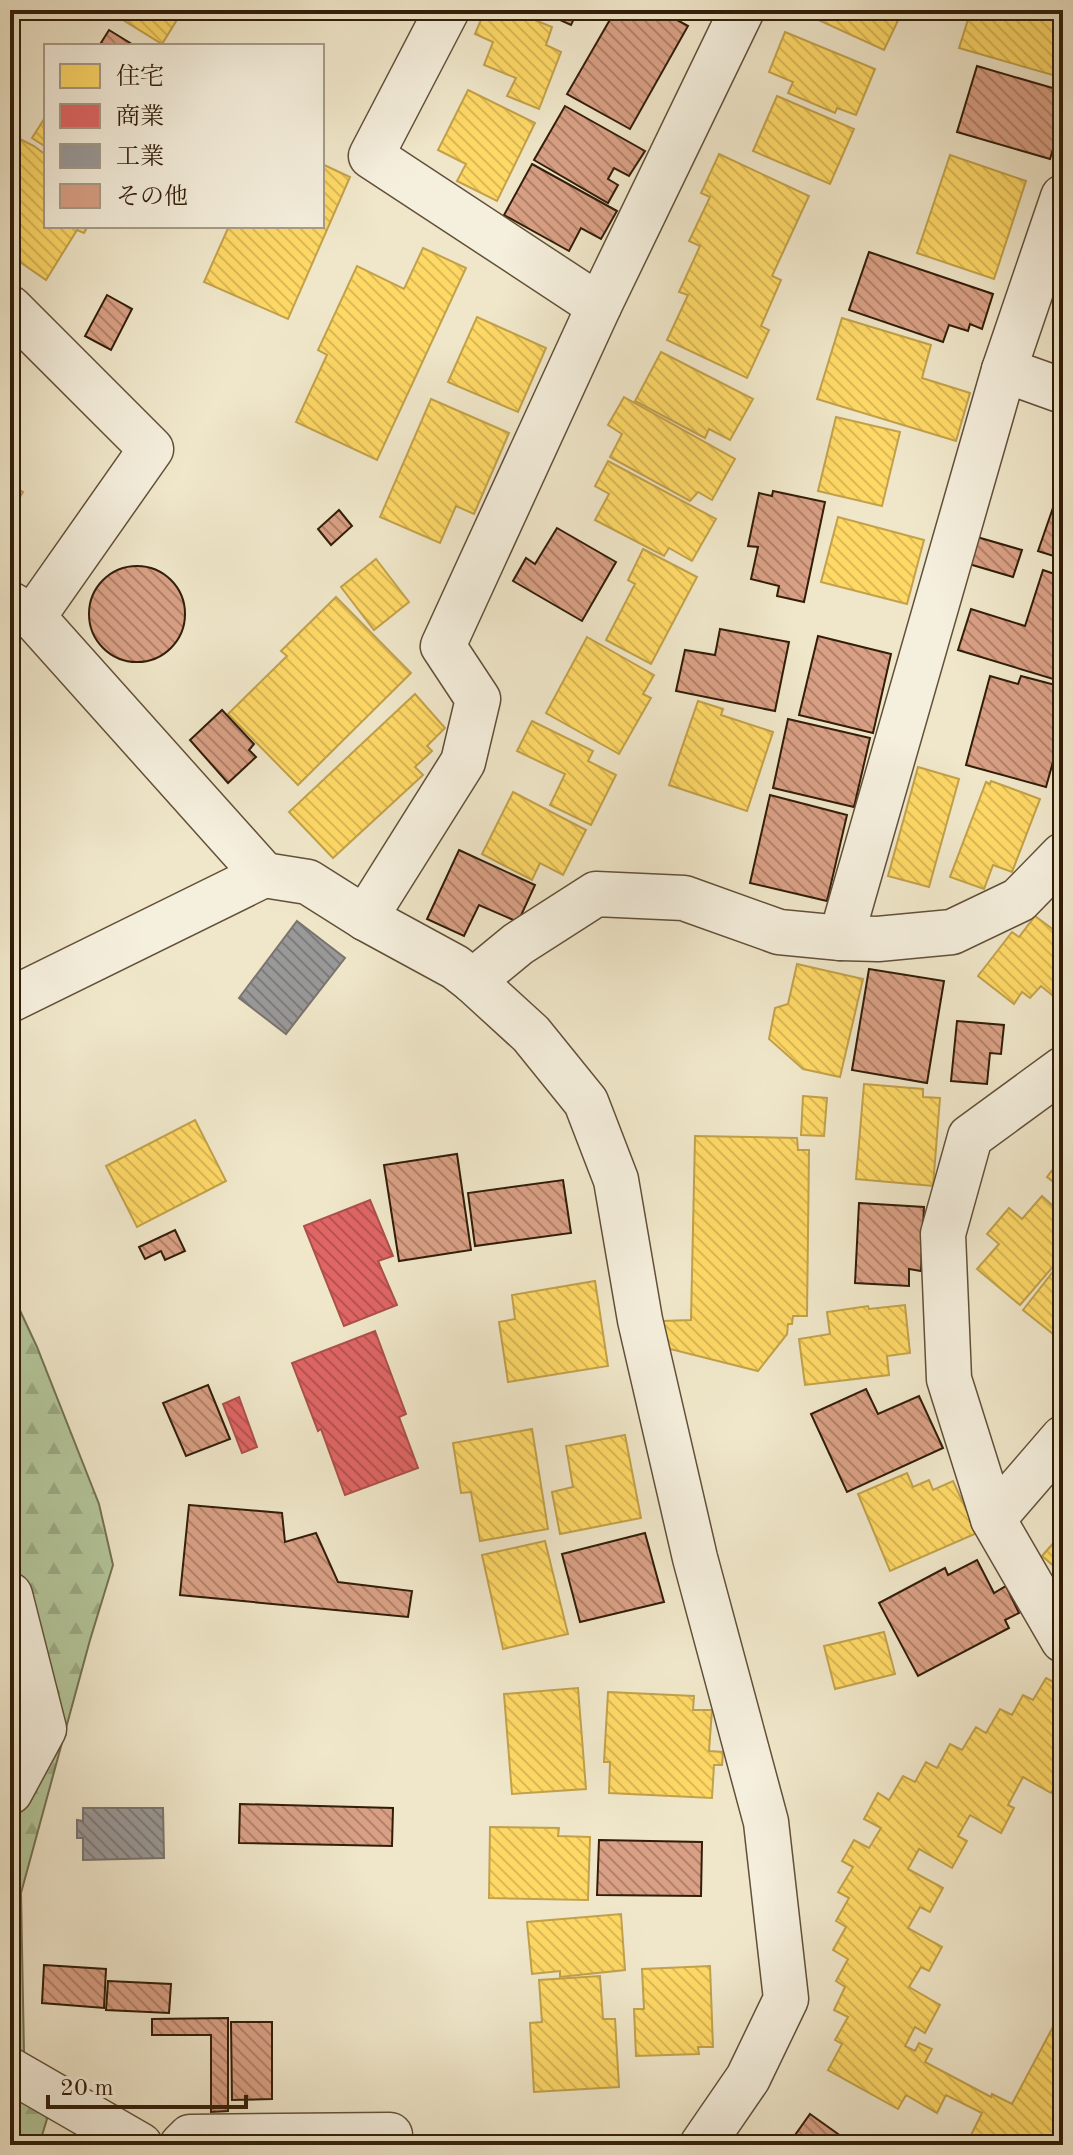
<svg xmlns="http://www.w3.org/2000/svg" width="1073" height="2155" font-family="'Old Standard TT','Noto Serif JP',serif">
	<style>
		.forest { fill: url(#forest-firs); stroke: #737252; stroke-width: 2 }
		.homes { fill: url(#homes-back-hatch); stroke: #c2a14a; stroke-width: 2 }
		.shops { fill: url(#shops-back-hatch); stroke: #ac504a; stroke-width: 2 }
		.industry { fill: url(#industry-back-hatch); stroke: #7a746e; stroke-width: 2 }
		.building { fill: url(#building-back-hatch); stroke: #321d09; stroke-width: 2 }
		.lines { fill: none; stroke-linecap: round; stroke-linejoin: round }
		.minor-casing { stroke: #625039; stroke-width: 47 }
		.minor { stroke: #f5efdd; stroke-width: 44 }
	</style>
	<defs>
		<pattern id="forest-firs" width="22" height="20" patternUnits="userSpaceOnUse" patternTransform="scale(2)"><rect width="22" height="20" fill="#b4c79b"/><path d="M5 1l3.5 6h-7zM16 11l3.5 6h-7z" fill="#9baa84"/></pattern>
		<pattern id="homes-back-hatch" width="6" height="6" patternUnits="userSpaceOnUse" patternTransform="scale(2)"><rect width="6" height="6" fill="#ffd966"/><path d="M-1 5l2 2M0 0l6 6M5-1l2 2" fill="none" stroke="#dbba57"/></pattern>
		<pattern id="shops-back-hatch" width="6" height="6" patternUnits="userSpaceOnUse" patternTransform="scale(2)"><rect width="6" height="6" fill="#e06666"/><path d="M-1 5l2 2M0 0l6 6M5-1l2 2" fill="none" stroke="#b65352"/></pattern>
		<pattern id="industry-back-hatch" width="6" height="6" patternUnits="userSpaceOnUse" patternTransform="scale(2)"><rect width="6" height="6" fill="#999"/><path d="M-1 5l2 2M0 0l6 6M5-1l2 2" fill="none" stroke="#7d7c7b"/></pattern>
		<pattern id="building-back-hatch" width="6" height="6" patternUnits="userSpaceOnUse" patternTransform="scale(2)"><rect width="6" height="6" fill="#d9a085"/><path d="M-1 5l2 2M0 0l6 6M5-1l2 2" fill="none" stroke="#b1826b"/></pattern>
	</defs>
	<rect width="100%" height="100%" fill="#f0e7ca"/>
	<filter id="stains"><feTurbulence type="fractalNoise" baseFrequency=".0025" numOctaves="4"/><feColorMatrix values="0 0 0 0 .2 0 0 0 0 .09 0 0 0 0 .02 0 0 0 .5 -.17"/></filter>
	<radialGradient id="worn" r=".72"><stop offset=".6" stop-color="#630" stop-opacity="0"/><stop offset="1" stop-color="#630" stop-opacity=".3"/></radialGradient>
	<polygon class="forest" points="10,1289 37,1347 99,1504 113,1565 90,1640 21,1893 24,2054 47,2119 39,2145 10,2145"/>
	<g class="homes">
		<polygon points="107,10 183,10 162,44"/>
		<polygon points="485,10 511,10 552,27 546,45 561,52 539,109 507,96 516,78 484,65 493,42 475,34"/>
		<polygon points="817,10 903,10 884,50 814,18"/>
		<polygon points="971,10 1063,10 1063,78 959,48"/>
		<polygon points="785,32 875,69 856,115 837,108 835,113 788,93 793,82 769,72"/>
		<polygon points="468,90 535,123 497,201 457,181 466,164 438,150"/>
		<polygon points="777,96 854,129 830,184 753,151"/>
		<polygon points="46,116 46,147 32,138"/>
		<polygon points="10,134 34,146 46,155 46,226 88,226 84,233 77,230 46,280 10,255 10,222 19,210 10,203"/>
		<polygon points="719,154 809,196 772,276 781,280 761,326 769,330 747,378 667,340 688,295 679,292 700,246 689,241 710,197 701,193"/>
		<polygon points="950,155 1026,181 994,279 917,253"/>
		<polygon points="322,164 350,177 288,319 204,282 229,226 322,226"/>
		<polygon points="423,248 466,268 377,460 296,422 327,355 318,350 357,266 404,289"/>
		<polygon points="477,317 546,348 518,412 448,382"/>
		<polygon points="842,318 931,345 922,378 970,393 956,441 817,399"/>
		<polygon points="661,352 753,399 730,440 709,429 705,438 635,401"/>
		<polygon points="624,397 735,459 712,500 698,492 690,501 610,457 622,434 608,425"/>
		<polygon points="431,399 509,433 474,514 456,506 440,543 380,517"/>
		<polygon points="836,417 900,432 882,506 818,491"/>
		<polygon points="608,461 716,519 692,561 669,548 664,556 595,520 609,494 595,486"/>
		<polygon points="10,484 23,492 10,513"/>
		<polygon points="838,517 924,540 907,604 821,582"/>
		<polygon points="643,549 697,577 651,664 606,640 635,584 628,580"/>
		<polygon points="376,559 409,602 374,630 341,587"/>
		<polygon points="336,597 411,673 298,785 228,714 287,656 281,651"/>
		<polygon points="587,637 654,675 643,694 651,698 619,754 546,713"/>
		<polygon points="415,694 445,728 427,746 432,751 415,767 423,775 333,858 289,812"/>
		<polygon points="698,701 723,709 721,715 773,732 747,811 669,785"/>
		<polygon points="532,721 593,751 588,761 616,775 591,825 550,805 565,774 517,751"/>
		<polygon points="918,767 959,779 929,887 888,876"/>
		<polygon points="991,781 1040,799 1012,872 993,865 984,889 950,877 986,782 990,784"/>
		<polygon points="513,792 586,830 563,875 540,863 532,880 482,854"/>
		<polygon points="1035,916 1058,933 1063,927 1063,1004 1041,986 1030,998 1022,992 1014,1004 978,976 1012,932 1019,937"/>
		<polygon points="797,964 863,979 840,1077 803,1069 769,1039 775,1008 788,1004"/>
		<polygon points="864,1084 923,1089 923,1097 940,1098 933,1186 856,1179"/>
		<polygon points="803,1096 827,1098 824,1136 801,1135"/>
		<polygon points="195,1120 226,1181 137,1227 106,1166"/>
		<polygon points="695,1136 797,1138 798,1150 809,1150 807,1316 793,1316 792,1324 788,1324 787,1334 758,1371 666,1348 663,1321 691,1320"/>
		<polygon points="1063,1156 1063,1189 1047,1177"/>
		<polygon points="1042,1196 1063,1215 1063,1255 1020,1305 977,1269 999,1244 987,1234 1009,1208 1022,1219"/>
		<polygon points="1052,1273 1063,1282 1063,1342 1023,1310"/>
		<polygon points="595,1281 608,1366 508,1382 499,1322 515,1319 512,1295"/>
		<polygon points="905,1305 910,1353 887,1356 889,1375 805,1385 799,1339 830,1334 827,1312 868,1306 869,1309"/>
		<polygon points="532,1429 548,1529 480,1541 471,1492 461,1493 453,1443"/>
		<polygon points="625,1435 641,1518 560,1534 552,1492 573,1487 566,1446"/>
		<polygon points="907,1473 913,1487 929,1480 933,1490 953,1481 977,1533 890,1571 858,1494"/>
		<polygon points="1063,1532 1063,1574 1042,1556"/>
		<polygon points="545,1541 568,1634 503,1649 482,1555"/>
		<polygon points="884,1632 895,1674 835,1689 824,1646"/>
		<polygon points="1046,1678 1063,1687 1063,1757 1055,1771 1063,1774 1051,1793 1023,1777 1008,1805 1014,1808 1001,1833 970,1815 958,1836 967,1841 952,1868 919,1849 908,1869 943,1888 930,1912 920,1907 908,1928 942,1947 929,1971 921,1967 909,1987 940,2005 925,2033 915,2027 905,2046 915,2051 919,2043 932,2049 925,2062 991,2097 992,2094 1012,2104 1063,2008 1063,2145 986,2145 970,2137 982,2113 946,2095 937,2113 906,2095 898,2109 828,2070 842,2044 835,2040 848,2017 834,2010 845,1987 836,1981 848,1959 833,1950 846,1927 836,1921 849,1898 838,1892 853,1867 842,1861 854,1840 869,1848 881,1828 864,1819 878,1793 889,1800 903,1776 915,1782 926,1762 937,1768 950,1744 962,1750 976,1727 986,1733 1000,1709 1012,1715 1023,1695 1033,1700"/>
		<polygon points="578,1688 586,1789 512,1794 504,1694"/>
		<polygon points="608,1692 694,1696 693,1710 712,1710 709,1751 723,1752 722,1765 714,1765 712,1798 609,1793 610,1762 604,1762"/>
		<polygon points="490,1827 559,1828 558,1836 590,1837 588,1900 489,1898"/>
		<polygon points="621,1914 625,1970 560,1977 560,1971 532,1974 527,1922"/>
		<polygon points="710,1966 713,2047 698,2047 699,2054 636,2056 634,2009 644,2009 642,1969"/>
		<polygon points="600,1976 603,2019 615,2019 619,2087 534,2092 530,2023 542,2022 539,1980"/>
	</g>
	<g class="shops">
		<polygon points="370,1200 393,1256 378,1261 397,1305 344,1326 304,1226"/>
		<polygon points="375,1331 406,1414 399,1417 418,1468 345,1495 321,1429 318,1431 292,1363"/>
		<polygon points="239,1397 257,1447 242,1453 223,1404"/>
	</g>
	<g class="industry">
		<polygon points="297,921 345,958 286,1034 239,998"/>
		<polygon points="83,1808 163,1808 164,1858 83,1860 83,1838 77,1838 77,1820 83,1821"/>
	</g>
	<g class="building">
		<polygon points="538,10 578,10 571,25"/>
		<polygon points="631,10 659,10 688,26 630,129 567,94 615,11 626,18"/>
		<polygon points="109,30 135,46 99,46"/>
		<polygon points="977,66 1063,91 1063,116 1050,159 957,132"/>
		<polygon points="565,106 645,151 629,176 614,168 608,179 618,185 608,203 534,160"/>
		<polygon points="532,164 617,211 601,239 581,228 569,251 504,215"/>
		<polygon points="869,252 993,294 982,329 970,324 968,331 949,325 943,342 849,310"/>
		<polygon points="107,295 132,309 111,350 85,336"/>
		<polygon points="1063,479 1063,559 1038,551"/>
		<polygon points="773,491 825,502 804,602 777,596 779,586 751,579 758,547 748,546 759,493 772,496"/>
		<polygon points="339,510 352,526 331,545 318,529"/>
		<polygon points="557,528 616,562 582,621 513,581 526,558 535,564"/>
		<polygon points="977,537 1022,550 1013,577 969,564"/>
		<circle cx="137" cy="614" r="48"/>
		<polygon points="1043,570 1063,577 1063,682 958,650 971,609 1025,626"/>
		<polygon points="720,629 789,642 775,711 676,691 685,650 715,655"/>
		<polygon points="818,636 891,654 873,733 799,715"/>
		<polygon points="990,676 1018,684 1021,676 1063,687 1063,726 1046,787 966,765"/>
		<polygon points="222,710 254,744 249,750 256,757 228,783 190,740"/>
		<polygon points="788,719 870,738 854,807 773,788"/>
		<polygon points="770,795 847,815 827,901 750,883"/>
		<polygon points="459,850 535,885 518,922 479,905 464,936 427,919"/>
		<polygon points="869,969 944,981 927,1083 852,1070"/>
		<polygon points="957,1021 1004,1025 1001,1054 990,1053 987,1084 951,1081"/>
		<polygon points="457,1154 471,1250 399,1261 384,1165"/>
		<polygon points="563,1180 571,1233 475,1246 468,1193"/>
		<polygon points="859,1203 924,1207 921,1271 909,1269 909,1286 855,1283"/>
		<polygon points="175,1230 185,1251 165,1260 161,1251 145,1259 139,1247"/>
		<polygon points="208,1385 230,1439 186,1456 163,1403"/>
		<polygon points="866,1389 878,1414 919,1396 943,1448 847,1492 811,1414"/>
		<polygon points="189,1505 282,1513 285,1542 316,1533 338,1582 412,1591 408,1617 180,1595"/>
		<polygon points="645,1533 664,1602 580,1622 562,1554"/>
		<polygon points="977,1560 994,1593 1006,1586 1019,1613 1005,1620 1009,1628 918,1676 879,1603 945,1568 948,1575"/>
		<polygon points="240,1804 393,1808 392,1846 239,1843"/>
		<polygon points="599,1840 702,1842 701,1896 597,1895"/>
		<polygon points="44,1965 106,1969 104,2008 42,2003"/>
		<polygon points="108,1981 171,1984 169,2013 106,2010"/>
		<polygon points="228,2018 228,2111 211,2112 211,2035 152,2035 152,2019"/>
		<polygon points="231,2022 272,2022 272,2099 232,2100"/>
		<polygon points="810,2114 838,2134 830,2145 788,2145"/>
	</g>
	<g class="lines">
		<defs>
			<g id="minor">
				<polyline points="447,10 371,156 599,306"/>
				<polyline points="10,308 151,449 33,617"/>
				<polyline points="1004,370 1063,391"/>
				<polyline points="10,604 33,617 264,875"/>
				<polyline points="365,918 463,762 478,699 443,646 599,306 742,10"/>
				<polyline points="841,938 1004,370 1063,197"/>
				<polyline points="473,981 518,944 596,894 684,898 779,932 841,938 878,939 952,932 1019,900 1063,855"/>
				<polyline points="10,1000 264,875 308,882 365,918 455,967 473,981 531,1034 586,1102 616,1180 640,1320 695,1558 766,1822 786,1999 748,2078 702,2145"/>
				<polyline points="1063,1069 970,1137 943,1234 949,1379 993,1519 1063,1640"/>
				<polyline points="993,1519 1063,1438"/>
				<polyline points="10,1595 44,1729 10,1792"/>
				<polyline points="10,2070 140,2145"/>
				<polyline points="182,2145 190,2137 390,2135 390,2145"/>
			</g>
		</defs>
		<use href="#minor" class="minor-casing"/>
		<use href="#minor" class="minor"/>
	</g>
	<rect width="1073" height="2155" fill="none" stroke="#f0e7ca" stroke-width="40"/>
	<rect x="12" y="12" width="1049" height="2131" fill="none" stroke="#321d09" stroke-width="4"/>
	<rect x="20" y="20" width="1033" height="2115" fill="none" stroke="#321d09" stroke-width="2"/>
	<rect x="44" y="44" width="280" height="184" fill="#f5efdd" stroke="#a79b88" stroke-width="2"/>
	<rect x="60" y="64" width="40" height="24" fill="#ffd966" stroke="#a79b88" stroke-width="2"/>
	<text x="116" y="84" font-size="24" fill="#321d09">住宅</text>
	<rect x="60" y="104" width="40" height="24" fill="#e06666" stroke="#a79b88" stroke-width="2"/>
	<text x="116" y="124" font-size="24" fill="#321d09">商業</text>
	<rect x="60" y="144" width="40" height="24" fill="#999999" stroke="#a79b88" stroke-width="2"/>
	<text x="116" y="164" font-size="24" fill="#321d09">工業</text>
	<rect x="60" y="184" width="40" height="24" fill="#d9a085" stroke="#a79b88" stroke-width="2"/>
	<text x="116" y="204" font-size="24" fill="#321d09">その他</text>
	<path d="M48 2095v12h198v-12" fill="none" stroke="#321d09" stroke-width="4"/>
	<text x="60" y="2095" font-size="24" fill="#321d09" stroke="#f5efdd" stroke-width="6" paint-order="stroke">20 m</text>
	<rect width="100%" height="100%" filter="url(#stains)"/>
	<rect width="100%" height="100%" fill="url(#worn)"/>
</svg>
